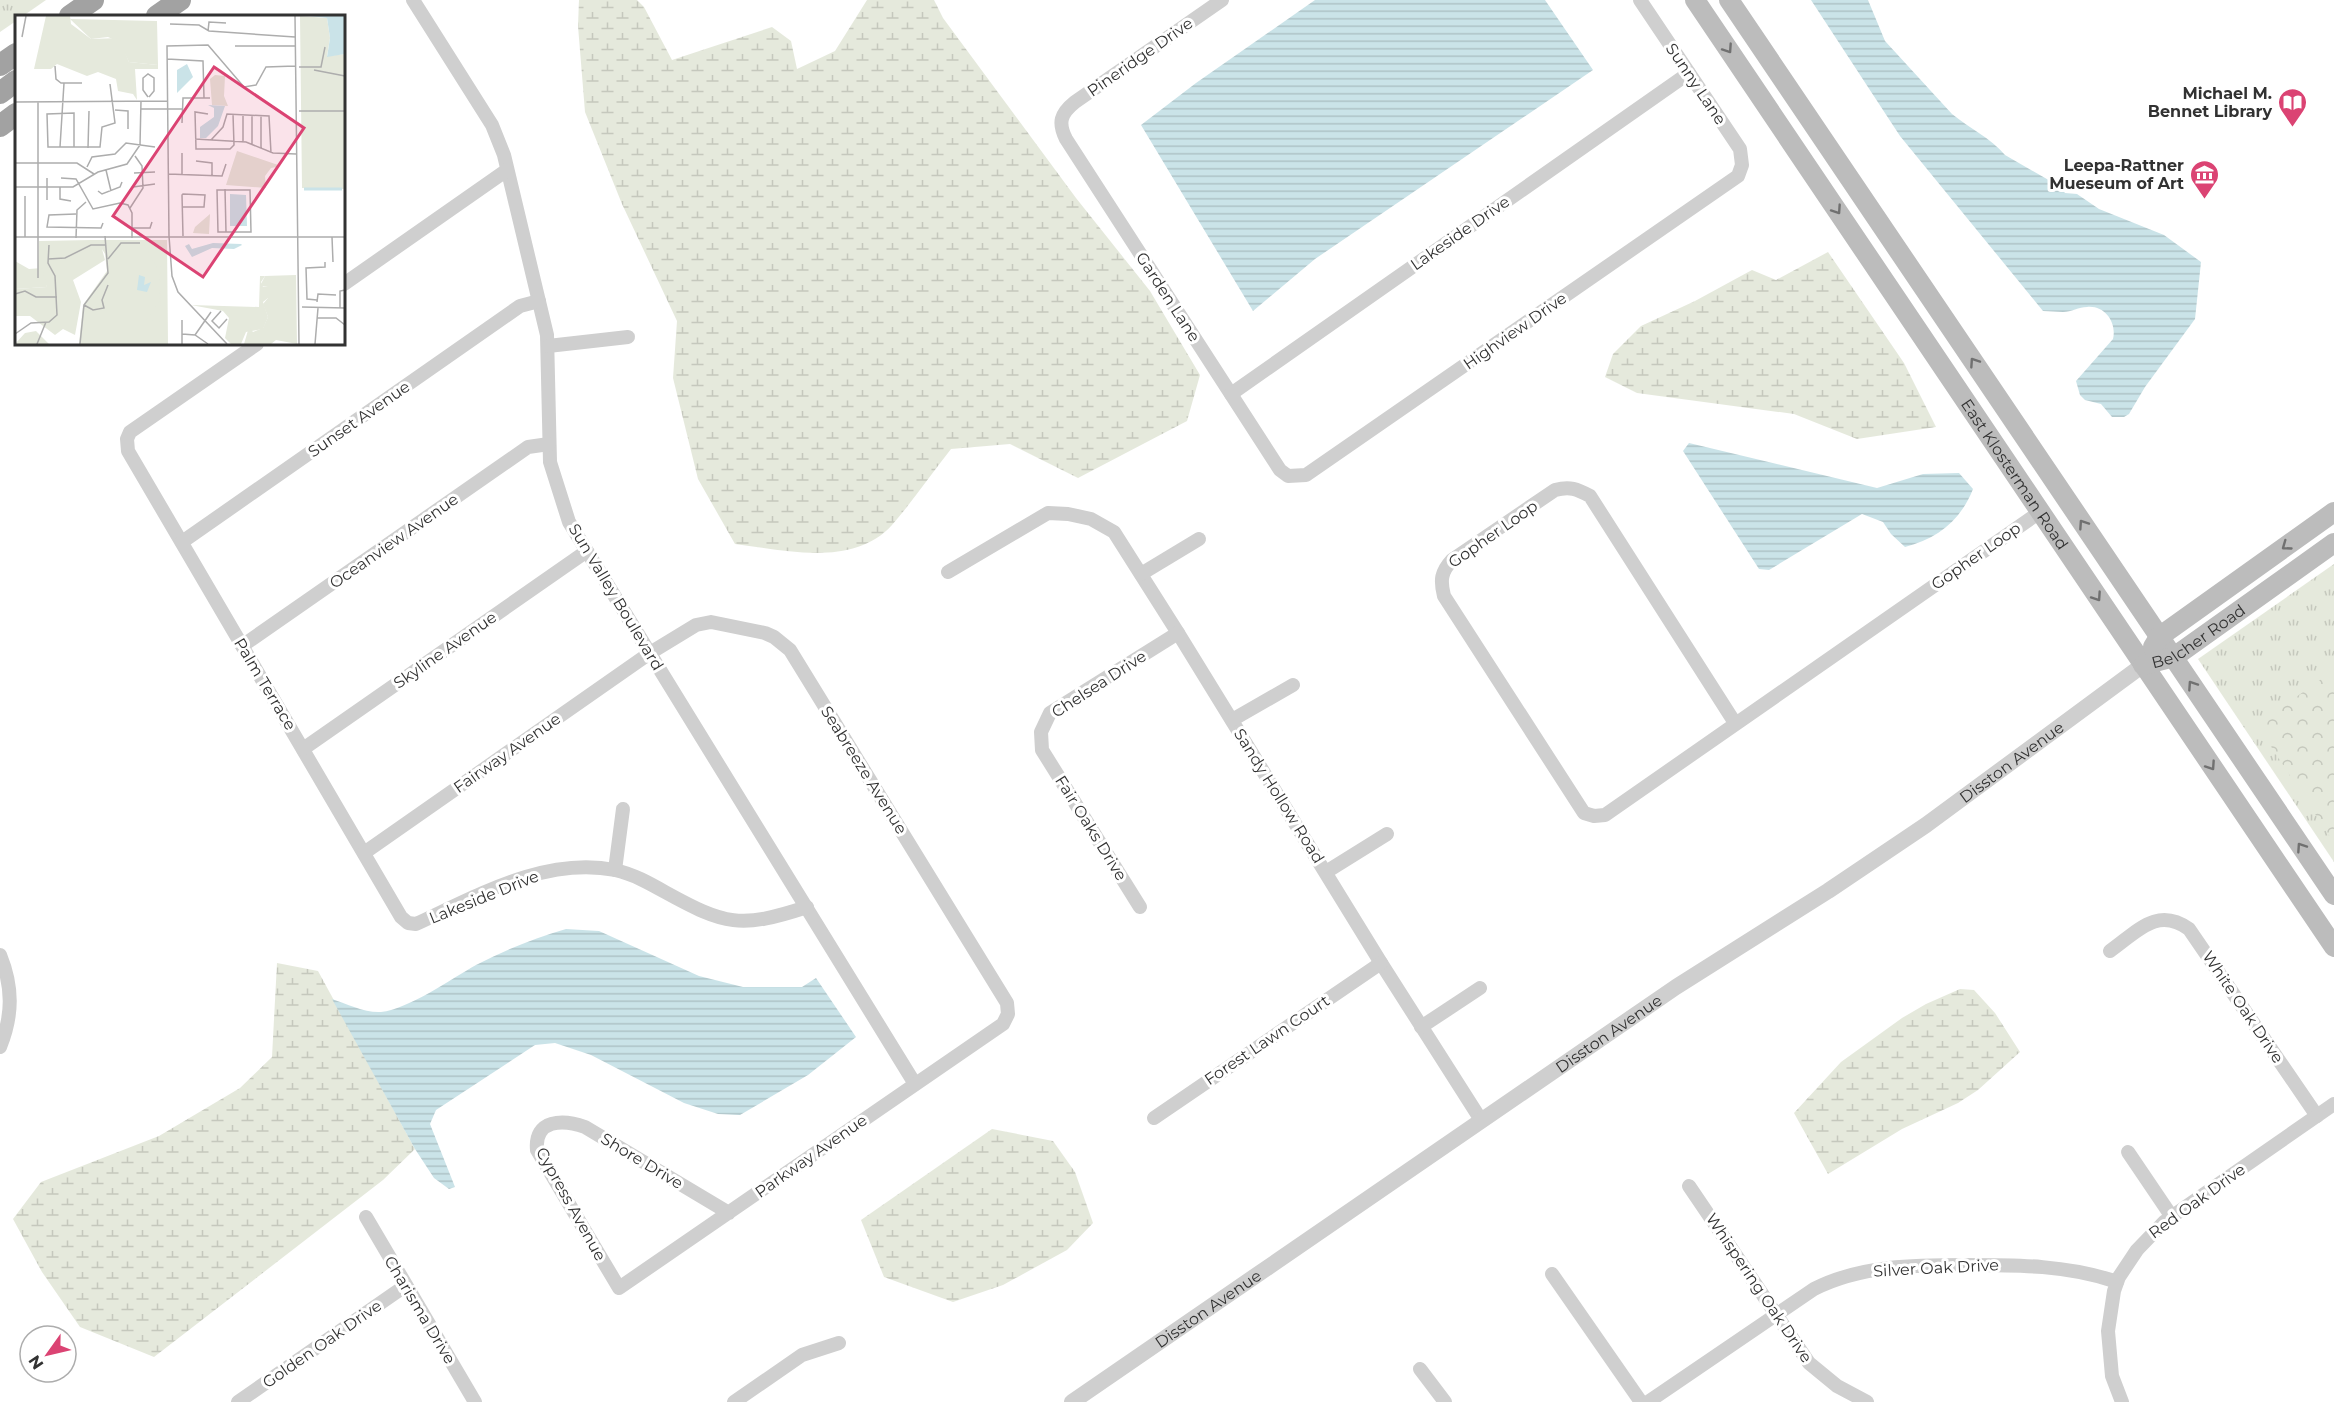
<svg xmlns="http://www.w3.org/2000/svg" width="2334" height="1402" font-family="Montserrat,sans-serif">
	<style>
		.grass { fill: url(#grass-tufts) }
		.forest { fill: url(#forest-crowns) }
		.wetland { fill: url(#wetland-marsh) }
		.water { fill: url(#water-rules) }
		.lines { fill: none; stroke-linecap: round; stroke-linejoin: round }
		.minor { stroke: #cfcfcf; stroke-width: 14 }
		.tertiary { stroke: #cfcfcf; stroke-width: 16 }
		.secondary { stroke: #bcbcbc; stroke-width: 20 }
		.trunk { stroke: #a2a2a2; stroke-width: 22 }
		.oneway { stroke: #707070 }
		.labels { text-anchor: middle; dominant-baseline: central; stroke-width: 6; stroke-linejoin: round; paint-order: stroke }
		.street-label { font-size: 16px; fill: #323232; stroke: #fff }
		.poi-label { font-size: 16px; font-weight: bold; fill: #323232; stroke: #fff; text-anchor: end }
		.inset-river { fill: none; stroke: #cae3e8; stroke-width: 3 }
		.inset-road { fill: none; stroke: #adadad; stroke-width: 1.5 }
		.view { fill: #db4373; fill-opacity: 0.15; stroke: #db4373; stroke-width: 3 }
		.inset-edge { fill: none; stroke: #323232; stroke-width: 3 }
	</style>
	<defs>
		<pattern id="grass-tufts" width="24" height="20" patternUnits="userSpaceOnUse" patternTransform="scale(1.5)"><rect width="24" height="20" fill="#e5e9dc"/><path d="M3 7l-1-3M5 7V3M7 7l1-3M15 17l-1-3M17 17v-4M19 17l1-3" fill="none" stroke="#c5c8bd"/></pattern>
		<pattern id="forest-crowns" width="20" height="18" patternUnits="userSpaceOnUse" patternTransform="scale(1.5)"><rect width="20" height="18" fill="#e5e9dc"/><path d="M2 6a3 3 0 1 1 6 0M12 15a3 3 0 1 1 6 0" fill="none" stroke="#c5c8bd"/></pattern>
		<pattern id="wetland-marsh" width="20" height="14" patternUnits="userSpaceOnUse" patternTransform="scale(1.5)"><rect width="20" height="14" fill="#e5e9dc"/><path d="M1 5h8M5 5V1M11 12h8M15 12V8" fill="none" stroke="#c5c8bd"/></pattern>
		<pattern id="water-rules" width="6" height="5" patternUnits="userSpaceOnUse" patternTransform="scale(1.5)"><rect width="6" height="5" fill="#cae3e8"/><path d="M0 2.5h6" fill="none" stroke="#aec3c7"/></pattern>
	</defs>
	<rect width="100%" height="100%" fill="#fff"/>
	<g class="grass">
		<polygon points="0,0 46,0 23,16 16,16 16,21 0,32"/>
		<polygon points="2334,564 2334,862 2198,659"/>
	</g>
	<polygon class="forest" points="2334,670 2334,843 2257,725"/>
	<g class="wetland">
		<path d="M 579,0 L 637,0 L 644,7 L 672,60 L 772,27 L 791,41 L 797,69 L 835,51 L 867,0 L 934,0 L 943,18 L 1076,198 L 1150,291 L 1200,375 L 1187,421 L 1078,478 L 1010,444 L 951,449 C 931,474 913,501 892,525 C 853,568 785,550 735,544 L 698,479 L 673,378 L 677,321 L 622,204 L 585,112 L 578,26 Z"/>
		<polygon points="1828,252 1904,363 1936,427 1857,439 1794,414 1637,393 1605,377 1613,354 1641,326 1695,301 1752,270 1776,280"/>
		<polygon points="277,963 318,971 415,1149 383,1180 154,1357 80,1327 42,1272 13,1219 41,1182 159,1136 240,1088 272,1057"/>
		<polygon points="1960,989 1974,990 1995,1013 2020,1052 1978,1090 1958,1103 1902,1129 1828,1174 1794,1113 1841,1062 1902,1018 1926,1004"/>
		<polygon points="992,1129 1053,1141 1075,1172 1093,1223 1067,1250 1003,1285 953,1302 884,1277 861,1220"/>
	</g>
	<g class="water">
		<polygon points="1315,0 1545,0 1593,70 1315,259 1253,311 1141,125 1196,83"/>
		<path d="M 1811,0 L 1868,0 L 1885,41 L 1952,114 C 1969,128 1991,138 2005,155 L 2059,186 L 2065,193 L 2077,194 L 2099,209 L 2164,235 L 2201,262 L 2195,319 L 2145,387 L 2129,414 L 2124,417 L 2112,417 L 2101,404 L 2085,400 L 2080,395 L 2076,381 L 2113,339 C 2117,323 2105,305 2087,307 C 2079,307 2071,312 2063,312 C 2056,312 2050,311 2043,311 L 1900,136 Z"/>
		<path d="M 1689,443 L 1877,488 L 1923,474 L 1959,473 L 1973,489 C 1961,520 1937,539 1905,547 L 1891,534 L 1883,522 L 1862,514 L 1769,570 L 1759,569 L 1683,451 Z"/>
		<path d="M 566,929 L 599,931 L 699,976 L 743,987 L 802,987 L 816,978 L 856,1037 L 808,1075 L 740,1115 L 718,1114 L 684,1103 L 591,1055 L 555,1043 L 535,1045 L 436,1110 L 430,1124 L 455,1187 L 449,1189 L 434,1178 L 415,1149 L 332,999 C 347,1004 365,1013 381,1012 C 409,1009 451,979 476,965 C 505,950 535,938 566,929 Z"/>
	</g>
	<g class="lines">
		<g class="minor">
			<polyline points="413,0 492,125 504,155 547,335 550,462 569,522 915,1084"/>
			<path d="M 1222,0 L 1075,102 C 1060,114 1058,123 1066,139 L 1280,470 L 1288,476 L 1306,475 L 1738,176 L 1742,165 L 1740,149 L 1640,0"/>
			<polyline points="344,284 507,170"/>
			<path d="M 257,344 L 130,432 L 127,439 L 128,451 L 401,917 L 408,923 L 416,924 C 477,896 546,856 615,870 C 633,874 649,883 665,892 C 725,925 740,929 807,907"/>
			<polyline points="548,346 628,337"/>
			<polyline points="1231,394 1689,73"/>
			<polyline points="182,542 520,306 539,301"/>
			<polyline points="948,572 1048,513 1068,514 1091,519 1114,532 1178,633 1381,963 1481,1120"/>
			<polyline points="1141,574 1199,539"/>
			<polyline points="242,646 528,447 549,444"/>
			<polyline points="1232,720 1293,685"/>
			<path d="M 1735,723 L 1590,496 C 1577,489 1570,486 1555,490 L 1452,560 C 1441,572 1440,580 1444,596 L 1584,813 L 1594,816 L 1605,815 L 2040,512"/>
			<polyline points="303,749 587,551"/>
			<path d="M 364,853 L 650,653 L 696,625 L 711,622 L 765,633 L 774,637 L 790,650 L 1007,1003 L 1008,1014 L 1003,1024 L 619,1288 L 537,1150 C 534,1119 563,1119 585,1127 L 729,1213"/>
			<polyline points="615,870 623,809"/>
			<polyline points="1326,872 1387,834"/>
			<polyline points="1140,907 1042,750 1041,732 1050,713 1178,633"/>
			<path d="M 2110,951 C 2137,932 2157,906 2189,929 L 2317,1116"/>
			<path d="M 0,955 C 13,987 13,1015 0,1047"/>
			<polyline points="1421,1027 1480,988"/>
			<polyline points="1154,1118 1381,963"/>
			<polyline points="2128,1152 2172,1217"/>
			<polyline points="1689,1186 1809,1363 1837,1386 1867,1402"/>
			<polyline points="366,1217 475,1402"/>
			<polyline points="1552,1274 1641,1402"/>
			<polyline points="1420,1369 1445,1402"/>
			<polyline points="238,1402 405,1286"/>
			<polyline points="734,1402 802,1355 839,1343"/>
			<path d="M 1648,1402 L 1814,1289 C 1861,1265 1916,1265 1967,1265 C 2017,1265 2069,1265 2117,1282"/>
			<polyline points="2122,1402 2112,1376 2108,1331 2114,1291 2119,1277 2137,1250 2164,1222 2334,1104"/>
		</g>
		<path class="tertiary" id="s1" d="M 1072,1402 L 1676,987 L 1828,891 L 1926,825 L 2143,665"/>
		<g class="secondary">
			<path id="s2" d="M 1695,0 L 2334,947"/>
			<polyline points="1729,0 2334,895"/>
			<polyline points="2153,647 2159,637 2334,512"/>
			<path id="s3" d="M 2143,665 L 2174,657 L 2334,543"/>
		</g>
		<g class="trunk">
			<polyline points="70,16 93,0"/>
			<polyline points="157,16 180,0"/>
			<polyline points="0,65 16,54"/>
			<polyline points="0,93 16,81"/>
			<polyline points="0,126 16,114"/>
		</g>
	</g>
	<defs><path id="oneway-chevron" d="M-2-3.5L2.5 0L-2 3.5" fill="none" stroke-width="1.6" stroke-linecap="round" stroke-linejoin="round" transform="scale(1.5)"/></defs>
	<g class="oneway">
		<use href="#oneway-chevron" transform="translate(1728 49) rotate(56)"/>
		<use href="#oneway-chevron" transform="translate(1837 210) rotate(56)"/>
		<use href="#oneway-chevron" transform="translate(1974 362) rotate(-124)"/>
		<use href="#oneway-chevron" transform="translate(2083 524) rotate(-124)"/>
		<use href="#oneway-chevron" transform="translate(2286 546) rotate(144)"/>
		<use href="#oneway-chevron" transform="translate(2097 597) rotate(56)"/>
		<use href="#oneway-chevron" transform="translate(2192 685) rotate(-124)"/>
		<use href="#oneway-chevron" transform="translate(2211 766) rotate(56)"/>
		<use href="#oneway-chevron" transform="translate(2301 847) rotate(-124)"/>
	</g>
	<defs>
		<symbol id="library-pin" viewBox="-11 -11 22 30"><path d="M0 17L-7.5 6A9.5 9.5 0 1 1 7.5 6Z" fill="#db4373" stroke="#fff"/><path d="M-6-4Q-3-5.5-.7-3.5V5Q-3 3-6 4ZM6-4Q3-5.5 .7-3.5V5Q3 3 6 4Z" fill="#fff"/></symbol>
		<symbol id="museum-pin" viewBox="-11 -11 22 30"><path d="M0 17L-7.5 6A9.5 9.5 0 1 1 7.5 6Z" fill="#db4373" stroke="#fff"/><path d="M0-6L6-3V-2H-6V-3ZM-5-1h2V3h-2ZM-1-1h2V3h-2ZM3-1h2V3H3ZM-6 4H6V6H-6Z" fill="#fff"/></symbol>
	</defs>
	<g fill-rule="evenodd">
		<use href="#library-pin" x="2276" y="86" width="33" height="45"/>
		<use href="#museum-pin" x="2188" y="158" width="33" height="45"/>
	</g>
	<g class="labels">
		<g class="street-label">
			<text transform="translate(1140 57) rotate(-35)">Pineridge Drive</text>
			<text transform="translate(1696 84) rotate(56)">Sunny Lane</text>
			<text transform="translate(1460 233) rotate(-35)">Lakeside Drive</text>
			<text transform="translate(1168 297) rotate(57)">Garden Lane</text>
			<text transform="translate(1515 331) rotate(-35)">Highview Drive</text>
			<text transform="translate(359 419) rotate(-35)">Sunset Avenue</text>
			<text stroke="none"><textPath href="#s2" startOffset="572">East Klosterman Road</textPath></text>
			<text transform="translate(1493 534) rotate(-35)">Gopher Loop</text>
			<text transform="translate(394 541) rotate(-35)">Oceanview Avenue</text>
			<text transform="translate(1976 556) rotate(-35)">Gopher Loop</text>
			<text transform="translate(616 597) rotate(59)">Sun Valley Boulevard</text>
			<text stroke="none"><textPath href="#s3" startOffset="63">Belcher Road</textPath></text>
			<text transform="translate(445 650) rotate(-35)">Skyline Avenue</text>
			<text transform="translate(265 684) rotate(59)">Palm Terrace</text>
			<text transform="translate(1099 684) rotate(-33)">Chelsea Drive</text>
			<text transform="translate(507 753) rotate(-35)">Fairway Avenue</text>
			<text stroke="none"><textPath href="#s1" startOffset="1137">Disston Avenue</textPath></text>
			<text transform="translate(864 770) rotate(58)">Seabreeze Avenue</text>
			<text transform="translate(1279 796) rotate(58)">Sandy Hollow Road</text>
			<text transform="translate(1091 828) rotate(58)">Fair Oaks Drive</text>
			<text transform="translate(484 897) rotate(-22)">Lakeside Drive</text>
			<text transform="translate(2243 1007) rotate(56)">White Oak Drive</text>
			<text stroke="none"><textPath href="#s1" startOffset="651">Disston Avenue</textPath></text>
			<text transform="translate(1267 1040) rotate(-34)">Forest Lawn Court</text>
			<text transform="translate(811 1156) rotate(-35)">Parkway Avenue</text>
			<text transform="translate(642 1161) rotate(31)">Shore Drive</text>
			<text transform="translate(2197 1201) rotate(-36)">Red Oak Drive</text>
			<text transform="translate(571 1204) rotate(61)">Cypress Avenue</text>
			<text transform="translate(1936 1268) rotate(-3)">Silver Oak Drive</text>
			<text transform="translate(1759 1288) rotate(56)">Whispering Oak Drive</text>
			<text stroke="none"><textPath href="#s1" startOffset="165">Disston Avenue</textPath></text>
			<text transform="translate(420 1310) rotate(59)">Charisma Drive</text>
			<text transform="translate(322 1344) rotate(-35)">Golden Oak Drive</text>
		</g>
		<g class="poi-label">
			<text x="2272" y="93">Michael M.<tspan x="2272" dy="18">Bennet Library</tspan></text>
			<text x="2184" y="165">Leepa-Rattner<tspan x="2184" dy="18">Mueseum of Art</tspan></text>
		</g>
	</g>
	<g transform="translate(15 15)">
		<rect width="330" height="330" fill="#fff"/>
		<path d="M 285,1 L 312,3 L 315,23 L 312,41 L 330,39 L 330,174 L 287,173 ZM 55,4 L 142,6 L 143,50 L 114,47 L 104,27 L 93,22 L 76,24 ZM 77,225 L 152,225 L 153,329 L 64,329 L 68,290 L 92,256 L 90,239 L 87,234 L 90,245 L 58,265 L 66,287 L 60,320 L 48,314 L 40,320 L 15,301 L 0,301 L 0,274 L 32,272 L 23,253 L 24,226 ZM 21,316 L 34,329 L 0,329 L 10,318 Z" fill="#e5e9dc"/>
		<path d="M 127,225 L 145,226 L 146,260 L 145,307 L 131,305 L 145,286 L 144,257 ZM 0,246 L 14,254 L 27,253 L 32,272 L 0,274 ZM 245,261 L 250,261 L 246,267 L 248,272 L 253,272 L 253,283 L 248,287 L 253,302 L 248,314 L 231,317 L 226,329 L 216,329 L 210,323 L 214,303 L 208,296 L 176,290 L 244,292 Z" fill="#e5e9dc"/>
		<path d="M 31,1 L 55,1 L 56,9 L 76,24 L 104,23 L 114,47 L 143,50 L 143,54 L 120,54 L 122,85 L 118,79 L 103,76 L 101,64 L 83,57 L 72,61 L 42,49 L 36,54 L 19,54 ZM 200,60 L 210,61 L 209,81 L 213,91 L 197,90 L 195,64 ZM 222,136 L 266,151 L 256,153 L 250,161 L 251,173 L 211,170 ZM 195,199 L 194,219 L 178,218 L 180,212 ZM 281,260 L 282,329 L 261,325 L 256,329 L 229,329 L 234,312 L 238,317 L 248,313 L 253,302 L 248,289 L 253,283 L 253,272 L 245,271 L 250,261 Z" fill="#e5e9dc"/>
		<path d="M 295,1 L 330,1 L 330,39 L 312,42 L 315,23 L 312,3 ZM 172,49 L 178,62 L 162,78 L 162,55 ZM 193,90 L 210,91 L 203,111 L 191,123 L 185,123 L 185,112 L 199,102 L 199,93 ZM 215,179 L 231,180 L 232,211 L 215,211 ZM 198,228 L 226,229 L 227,230 L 219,234 L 197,233 L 177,242 L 170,231 L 174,229 L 177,234 ZM 124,260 L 130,262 L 129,270 L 136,267 L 132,277 L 122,275 Z" fill="#cae3e8"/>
		<path class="inset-river" d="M 289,174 L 327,174"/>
		<path class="inset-road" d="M 280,1 L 284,329M 155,9 L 184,10 L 194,16 L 280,22M 193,16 L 194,7 L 211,8M 7,22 L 11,1M 220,31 L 280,31M 152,44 L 188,46 L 189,83M 40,51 L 41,64 L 46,68 L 67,68M 284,52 L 306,52 L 310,32M 299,55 L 330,61M 133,82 L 128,75 L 128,63 L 133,59 L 139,63 L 139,76 L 134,82M 0,87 L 152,86M 126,94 L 167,94M 100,95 L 113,96 L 113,114M 284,96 L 330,96M 193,99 L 180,97 L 181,134 L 215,134 L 219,130 L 218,99M 228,100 L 228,126M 246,101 L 246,134M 167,108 L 168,83 L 195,83M 180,124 L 231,127 L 258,138 L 281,139M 196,125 L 208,112 L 212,99 L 254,101 L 256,138M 237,129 L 237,100M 45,132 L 49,68M 59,132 L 59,98 L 32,99 L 33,132 L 85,132 L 87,112 L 100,108 L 95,69M 73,133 L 74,96M 167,138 L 167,159M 181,146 L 197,148 L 197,161M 0,148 L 62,148 L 79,159M 72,152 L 77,142 L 100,139 L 111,128 L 140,132M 91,155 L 96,176M 119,158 L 140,157M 153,159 L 207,161 L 211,149M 32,163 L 32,185M 46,163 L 61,164 L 78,194 L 105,188 L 113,190 L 117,198 L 117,223M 1,172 L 58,172 L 83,157 L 112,149 L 125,130 L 126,86M 45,172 L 45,184 L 56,186M 118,172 L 140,169M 210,174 L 211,217M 202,175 L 235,175 L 236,217 L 203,217 ZM 83,176 L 87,179 L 105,172 L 107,167M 168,192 L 189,192 L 190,180 L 168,179 L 167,180 L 168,221M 115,193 L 128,173 L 127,151 L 120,141M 61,199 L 34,200 L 32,212 L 86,213 L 88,208M 117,213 L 135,213 L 137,207M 154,221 L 152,31 L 193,30 L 229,72 L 241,70 L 251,52 L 280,51M 154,221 L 157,261 L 163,277 L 212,329M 0,222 L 286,222M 10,222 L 10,181M 286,222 L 330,222M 317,222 L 318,247M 61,223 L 62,195 L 71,187M 33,244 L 50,243 L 76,230 L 90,230M 93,244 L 106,228 L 125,228M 23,263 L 23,87M 0,279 L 10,276 L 21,282 L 42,282M 302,285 L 292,284 L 291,253 L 310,252 L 310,247M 302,287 L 303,279 L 321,280M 69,290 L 78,295 L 89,293 L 87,285 L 93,270M 287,292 L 330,293M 325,293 L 325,276 L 330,275M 206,296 L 197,306 L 204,313 L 212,304M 302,303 L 321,303 L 330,310M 167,305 L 167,329M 0,319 L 16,308 L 34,307 L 42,300 L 40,261 L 33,248 L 34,230M 167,319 L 180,320 L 193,329M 180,320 L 196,297M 22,329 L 31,307M 65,329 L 69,290 L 93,258 L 90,221M 300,329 L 303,293"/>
		<path class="view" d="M 199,52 L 289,113 L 188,262 L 98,201 Z"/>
		<rect width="330" height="330" class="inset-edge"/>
	</g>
	<g transform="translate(48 1354) rotate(236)"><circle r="28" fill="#ffffff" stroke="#adadad" stroke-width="1.5"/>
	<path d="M0-4.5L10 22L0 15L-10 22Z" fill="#db4373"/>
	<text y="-9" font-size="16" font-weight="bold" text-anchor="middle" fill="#323232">N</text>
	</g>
</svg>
